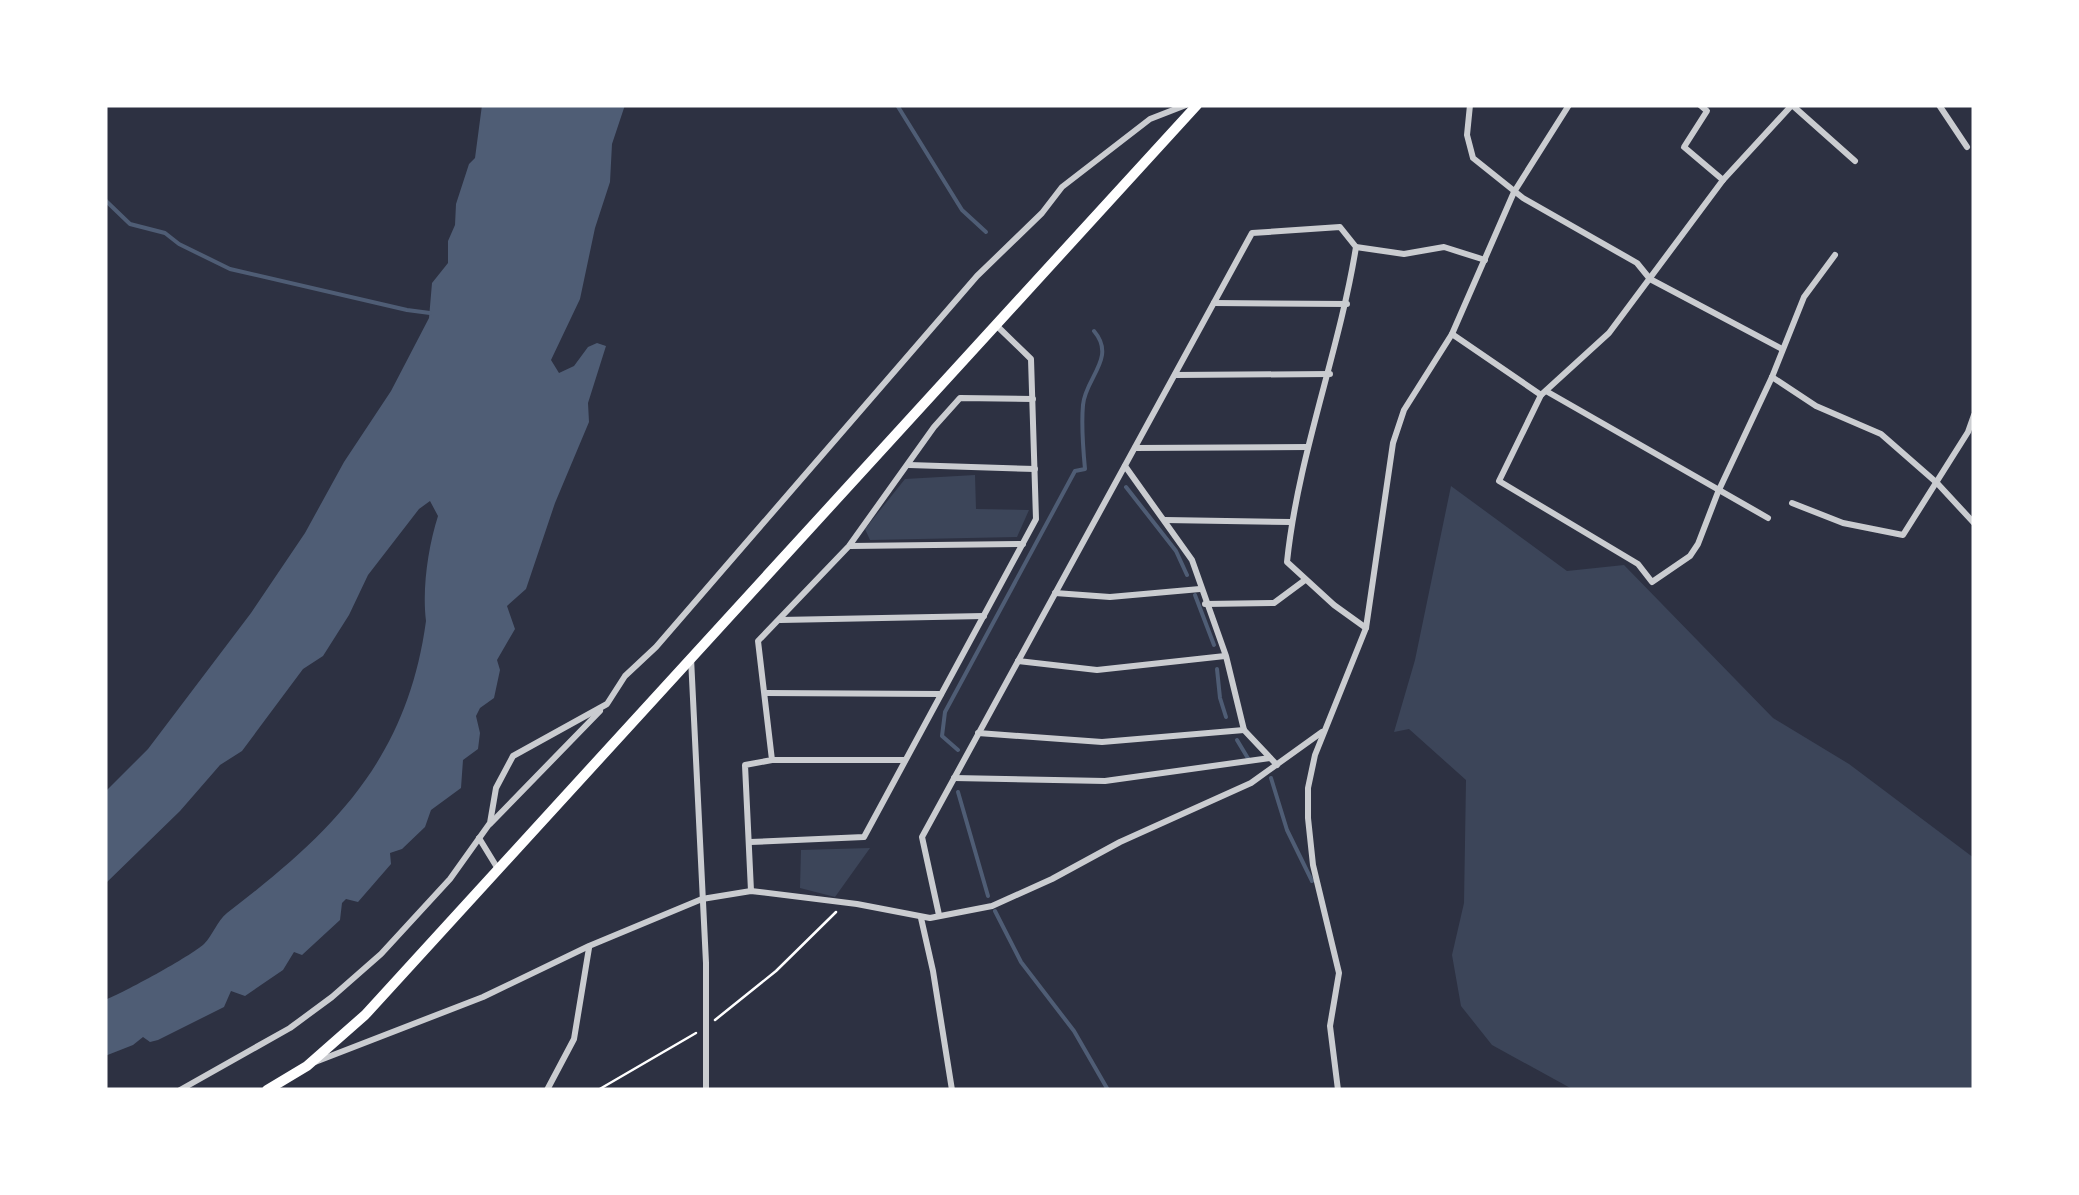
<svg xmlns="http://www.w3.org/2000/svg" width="2079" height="1195" font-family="'Source Sans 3',sans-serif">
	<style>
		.green { fill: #3c4559 }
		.water { fill: #4f5d75 }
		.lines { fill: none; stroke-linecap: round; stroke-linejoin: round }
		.stream { stroke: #4f5d75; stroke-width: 4 }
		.path { stroke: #fff; stroke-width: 2.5 }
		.minor { stroke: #caccd0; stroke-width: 6 }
		.trunk { stroke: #fff; stroke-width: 10 }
	</style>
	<rect width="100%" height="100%" fill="#2d3142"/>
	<g class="green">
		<polygon points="975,475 976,509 1029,510 1017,537 870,540 865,529 905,479"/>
		<polygon points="1451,486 1567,571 1624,565 1773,718 1849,764 1974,858 1974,1090 1574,1090 1492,1045 1461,1006 1452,955 1464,903 1466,780 1409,729 1394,732 1415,660"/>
		<polygon points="870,848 835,897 800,888 801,850"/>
	</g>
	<path class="water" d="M 482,105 L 625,105 L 612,144 L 610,182 L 595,228 L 580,299 L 551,360 L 559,373 L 574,366 L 588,347 L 597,343 L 606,346 L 588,403 L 589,422 L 555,503 L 526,589 L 507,606 L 515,629 L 497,660 L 500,670 L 494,698 L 480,708 L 476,716 L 480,733 L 478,749 L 463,760 L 461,788 L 431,810 L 425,827 L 402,849 L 390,853 L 391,864 L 358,902 L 346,899 L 342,903 L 340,920 L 302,955 L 294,952 L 283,970 L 245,996 L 231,991 L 224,1007 L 158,1040 L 150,1042 L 143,1037 L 133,1045 L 105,1056 L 105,1000 C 123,993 191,956 204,944 C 213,935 217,921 227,913 C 333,832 407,760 426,621 C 422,589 428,547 438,516 L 430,501 L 419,509 L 368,575 L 349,615 L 323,656 L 303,669 L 242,751 L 220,765 L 180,811 L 105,884 L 105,792 L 148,749 L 251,613 L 305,533 L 344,462 L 391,391 L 429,318 L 432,283 L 448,263 L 448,241 L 455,225 L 456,204 L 469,164 L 475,158 Z"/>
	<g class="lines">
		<g class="stream">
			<polyline points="897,105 962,210 986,232"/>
			<polyline points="105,200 130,224 165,233 179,244 230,269 407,310 430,313"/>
			<polyline points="1126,487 1176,551 1187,575"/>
			<polyline points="1195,595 1214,645"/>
			<polyline points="1217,669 1220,698 1226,717"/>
			<polyline points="1237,740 1249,760"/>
			<path d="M 958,750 L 942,736 L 945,712 L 1075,471 L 1085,469 C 1083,448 1081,427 1083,405 C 1085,378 1117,358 1094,331"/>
			<polyline points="1271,778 1287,830 1312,881"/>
			<polyline points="958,792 988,896"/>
			<polyline points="995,911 1021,962 1074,1031 1108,1090"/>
		</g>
		<g class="path">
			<polyline points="715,1020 776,971 836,912"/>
			<polyline points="598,1090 696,1033"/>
		</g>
		<g class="minor">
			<polyline points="1470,105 1467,135 1473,158 1523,198 1637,263 1650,279 1782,349"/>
			<polyline points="1700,105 1707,111 1684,147 1723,180"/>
			<polyline points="1792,105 1723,180 1609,333 1541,395 1499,481 1638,564 1652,582 1690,556 1698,544 1718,492 1772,377 1804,297 1835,255"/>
			<polyline points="1792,105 1855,161"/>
			<polyline points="1939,105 1967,147"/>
			<polyline points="1356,247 1404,254 1444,247 1485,260"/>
			<polyline points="1214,303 1347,304"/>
			<polyline points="1452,334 1541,395"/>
			<polyline points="1175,375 1330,374"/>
			<polyline points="1772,377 1816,406 1881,434 1937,483 1974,523"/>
			<polyline points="1546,391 1768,518"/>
			<polyline points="1135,448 1308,447"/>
			<polyline points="909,465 1035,469"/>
			<polyline points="1125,466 1192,560 1226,656 1244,730 1277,765"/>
			<polyline points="1792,503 1843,523 1903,535 1968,432 1974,415"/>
			<polyline points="1165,520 1291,522"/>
			<polyline points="850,546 1023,544"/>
			<polyline points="1055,593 1110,597 1200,589"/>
			<polyline points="1205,604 1274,603 1305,580"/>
			<polyline points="780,620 984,616"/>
			<polyline points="691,658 706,963 706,1090"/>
			<polyline points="1018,661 1097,670 1225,656"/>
			<polyline points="765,693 941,694"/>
			<polyline points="978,733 1102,742 1244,730"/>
			<polyline points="772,760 905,760"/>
			<polyline points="954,778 1105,781 1270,758"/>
			<polyline points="490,824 600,711"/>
			<polyline points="479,838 498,869"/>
			<polyline points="750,842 864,837 1036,519 1031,359 996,325"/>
			<polyline points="751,891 745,765 772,760 758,641 849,546 934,427 960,398 1033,399"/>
			<path d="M 939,915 L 922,837 L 1252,233 L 1340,227 L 1356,247 C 1339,353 1298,455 1287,562 L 1334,605 L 1366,628"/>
			<polyline points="921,918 933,971 952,1090"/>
			<polyline points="315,1062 483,997 589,946 702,899 751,891 857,904 930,918 992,906 1052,879 1120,842 1251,783 1322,732"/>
			<polyline points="180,1090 290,1028 332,997 381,954 450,879 490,823 496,788 513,756 607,704 625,676 656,647 977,276 1042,213 1062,187 1150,119 1186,105"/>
			<polyline points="547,1090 574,1039 589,948"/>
			<polyline points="1338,1090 1330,1026 1339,973 1313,865 1308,818 1308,788 1315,755 1366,628 1393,443 1404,410 1452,334 1514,192 1569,105"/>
		</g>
		<polyline class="trunk" points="267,1090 307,1066 365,1015 1197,105"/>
	</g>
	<rect width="2079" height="1195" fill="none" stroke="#ffffff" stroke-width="215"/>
</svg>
